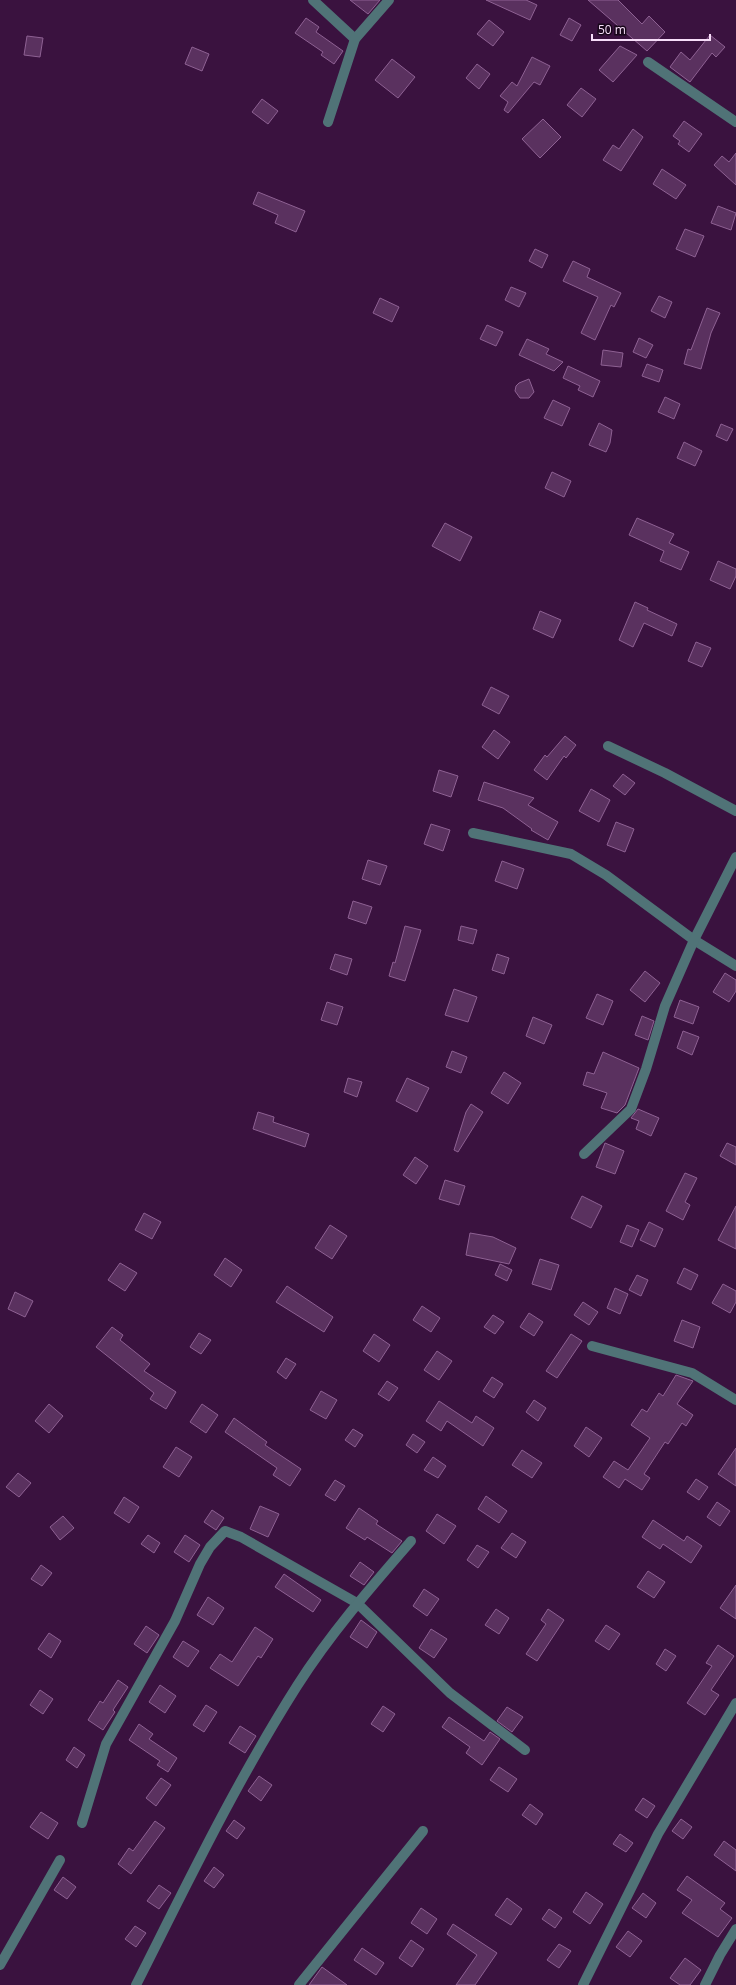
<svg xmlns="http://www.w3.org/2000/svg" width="736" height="1985" font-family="'Open Sans',sans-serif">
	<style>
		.building { fill: #5a315f; stroke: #8e6193 }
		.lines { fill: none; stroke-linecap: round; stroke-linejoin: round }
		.minor { stroke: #507377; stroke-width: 10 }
	</style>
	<rect width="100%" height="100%" fill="#3a123f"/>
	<g class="building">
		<polygon points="350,0 380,0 368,14"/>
		<polygon points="486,0 526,0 537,5 530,20"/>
		<polygon points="588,0 618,0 642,24 649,16 665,32 647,51"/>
		<polygon points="306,18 319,27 316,32 343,51 334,64 321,55 323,52 295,33"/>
		<polygon points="569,18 581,25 572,41 560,35"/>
		<polygon points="489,20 504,32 493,46 477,34"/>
		<polygon points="710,35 725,47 716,57 712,53 690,82 670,67 681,52 690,60"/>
		<polygon points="27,36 43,38 40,57 24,55"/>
		<polygon points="620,46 637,55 613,82 599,70"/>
		<polygon points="192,47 209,54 202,71 185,64"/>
		<polygon points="532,57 550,66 540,85 534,82 508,113 504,110 508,102 500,96 512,82 517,86"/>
		<polygon points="392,59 415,77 398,98 375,80"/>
		<polygon points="477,64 490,74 479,89 466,78"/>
		<polygon points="581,88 596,99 582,117 567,105"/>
		<polygon points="262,99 278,111 268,124 252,112"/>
		<polygon points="543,119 561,137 540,158 522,139"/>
		<polygon points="684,121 702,134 689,152 678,144 680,141 673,136"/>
		<polygon points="633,129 643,137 621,171 603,160 613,145 619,149"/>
		<polygon points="736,153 736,185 714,165 722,156 729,162"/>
		<polygon points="662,169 686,185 676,199 653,184"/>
		<polygon points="258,192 305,211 296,232 275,223 278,215 253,204"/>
		<polygon points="718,206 736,213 731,230 711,223"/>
		<polygon points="685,229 704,236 695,257 676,249"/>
		<polygon points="535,249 548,255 542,268 529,261"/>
		<polygon points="573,261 590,269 587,277 621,293 614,307 611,305 595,340 581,333 598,297 563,281"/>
		<polygon points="511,287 526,293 519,307 505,300"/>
		<polygon points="659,296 672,302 665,318 651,311"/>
		<polygon points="380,298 399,307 392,322 373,313"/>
		<polygon points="707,308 720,313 711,333 701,369 684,364 688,349 691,350"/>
		<polygon points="487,325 503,332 496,346 480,339"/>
		<polygon points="639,338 653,345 646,358 633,352"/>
		<polygon points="527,339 549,349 546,354 563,362 554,371 519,355"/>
		<polygon points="603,350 623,353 621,367 601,365"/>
		<polygon points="647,364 663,370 659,382 642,376"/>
		<polygon points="568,366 600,381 593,397 578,390 580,386 563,378"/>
		<polygon points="529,379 534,392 529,398 520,398 515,391 516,386 519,383"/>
		<polygon points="665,397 680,404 674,419 658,412"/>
		<polygon points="553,400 570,408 562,426 544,418"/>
		<polygon points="599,423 612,430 610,443 606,452 589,445"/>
		<polygon points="721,424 733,429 727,441 716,436"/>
		<polygon points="684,442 702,451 695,466 677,458"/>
		<polygon points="552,472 571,481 564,497 545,488"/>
		<polygon points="637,518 674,534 669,543 689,552 681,570 660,561 664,551 629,535"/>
		<polygon points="445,523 472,537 460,561 432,546"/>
		<polygon points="718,561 736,569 736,576 730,589 710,580"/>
		<polygon points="635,602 648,608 647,610 677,624 672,636 644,623 633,647 619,640"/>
		<polygon points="540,611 561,620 553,638 533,629"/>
		<polygon points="696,642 711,648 702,667 688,661"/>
		<polygon points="491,687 509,696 499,714 482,705"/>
		<polygon points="494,730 510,742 498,759 482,747"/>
		<polygon points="565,736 576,745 566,758 564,756 547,780 534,770 545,755 547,757"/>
		<polygon points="439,770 458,776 451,797 433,791"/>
		<polygon points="623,774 635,783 625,795 613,786"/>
		<polygon points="484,782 534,798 528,805 558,822 548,840 531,830 532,829 503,808 478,800"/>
		<polygon points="591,789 610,800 599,822 579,811"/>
		<polygon points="616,822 634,829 625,852 607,845"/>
		<polygon points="431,824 450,830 443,851 424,844"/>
		<polygon points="368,860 387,866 380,885 362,879"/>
		<polygon points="502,861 524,869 517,889 495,881"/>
		<polygon points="353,901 372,907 366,924 348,918"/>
		<polygon points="405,926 421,930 405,981 389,976 393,962 395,963"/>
		<polygon points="461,926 477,930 473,944 458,940"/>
		<polygon points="335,954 352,959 347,975 330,969"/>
		<polygon points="497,954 509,958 504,974 492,970"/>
		<polygon points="645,971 660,983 645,1002 630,990"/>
		<polygon points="725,973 736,980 736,991 729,1002 713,992"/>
		<polygon points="454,989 477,997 468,1022 445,1015"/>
		<polygon points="597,994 613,1001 603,1025 586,1018"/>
		<polygon points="680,1000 699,1007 693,1024 674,1017"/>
		<polygon points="327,1002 343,1007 337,1025 321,1020"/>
		<polygon points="642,1016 654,1021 648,1040 635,1035"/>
		<polygon points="533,1017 552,1025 544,1044 526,1036"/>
		<polygon points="683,1031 699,1037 692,1055 677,1048"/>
		<polygon points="452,1051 467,1057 461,1073 446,1067"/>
		<polygon points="603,1052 639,1068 625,1105 617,1113 601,1108 607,1093 583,1085 587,1072 594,1074"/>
		<polygon points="504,1072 521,1083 508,1104 491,1093"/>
		<polygon points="348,1078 362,1082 357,1097 344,1092"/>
		<polygon points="407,1078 429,1088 417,1112 396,1101"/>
		<polygon points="471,1104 483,1112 458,1152 454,1150 466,1112"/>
		<polygon points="638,1109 659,1118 651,1136 636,1129 639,1121 631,1118"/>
		<polygon points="258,1112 274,1117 273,1122 309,1134 305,1147 253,1129"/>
		<polygon points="605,1143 624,1151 615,1174 596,1167"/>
		<polygon points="727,1143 736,1147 736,1165 720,1156"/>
		<polygon points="415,1157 428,1166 416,1184 403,1175"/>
		<polygon points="685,1173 697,1178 685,1202 690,1205 683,1220 666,1211"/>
		<polygon points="445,1180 465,1186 459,1205 439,1199"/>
		<polygon points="582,1196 602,1206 591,1228 571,1218"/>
		<polygon points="736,1206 736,1249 718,1240"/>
		<polygon points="144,1213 161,1222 152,1239 135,1230"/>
		<polygon points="649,1222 663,1229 655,1247 640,1240"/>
		<polygon points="330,1225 347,1236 332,1259 315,1248"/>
		<polygon points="627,1225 639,1230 632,1247 620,1242"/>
		<polygon points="470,1233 493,1237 516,1248 509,1264 466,1255"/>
		<polygon points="225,1258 242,1270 231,1287 214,1275"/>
		<polygon points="540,1259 559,1265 551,1290 532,1284"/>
		<polygon points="120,1263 137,1273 125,1291 108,1280"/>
		<polygon points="500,1264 512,1270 507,1281 495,1275"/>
		<polygon points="684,1268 698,1275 691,1290 677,1283"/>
		<polygon points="637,1275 648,1280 641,1296 629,1290"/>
		<polygon points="723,1284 736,1291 736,1302 730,1313 712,1303"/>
		<polygon points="287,1286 333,1317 324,1332 276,1302"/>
		<polygon points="615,1288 628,1294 620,1314 607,1308"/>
		<polygon points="15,1292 33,1301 25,1317 8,1309"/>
		<polygon points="583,1302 598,1312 589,1325 574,1315"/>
		<polygon points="422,1306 440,1318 431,1332 413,1320"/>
		<polygon points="529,1313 543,1322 534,1336 520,1327"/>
		<polygon points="493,1315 504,1322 495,1334 484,1327"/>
		<polygon points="682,1320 700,1327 693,1348 674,1341"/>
		<polygon points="112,1327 123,1335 120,1340 150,1364 144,1371 176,1392 166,1409 150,1399 154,1393 96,1347"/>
		<polygon points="199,1333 211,1340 201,1354 190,1347"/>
		<polygon points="374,1334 390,1345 379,1362 363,1351"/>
		<polygon points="571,1334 582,1341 557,1378 546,1371"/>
		<polygon points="437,1351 452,1361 439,1380 424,1370"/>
		<polygon points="286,1358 296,1364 286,1379 277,1372"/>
		<polygon points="676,1375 693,1381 677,1404 693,1415 686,1426 682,1423 668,1444 665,1442 644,1474 650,1478 642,1490 625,1479 619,1488 603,1477 614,1461 628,1470 650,1438 631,1425 642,1409 647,1412 659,1393 663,1396"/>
		<polygon points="492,1377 503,1384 494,1398 483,1391"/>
		<polygon points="387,1381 398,1388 389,1401 378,1394"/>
		<polygon points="321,1391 337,1400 326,1419 310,1410"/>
		<polygon points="534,1400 546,1408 538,1421 526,1412"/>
		<polygon points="439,1401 472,1423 476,1416 494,1428 483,1446 447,1421 441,1431 426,1421"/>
		<polygon points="49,1404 63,1416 49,1433 35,1421"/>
		<polygon points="202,1404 218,1415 206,1433 190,1422"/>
		<polygon points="234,1418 267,1442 265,1445 301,1469 290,1486 273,1475 277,1468 225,1432"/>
		<polygon points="586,1427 602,1438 589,1457 574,1446"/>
		<polygon points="353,1429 363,1435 355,1447 345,1440"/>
		<polygon points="413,1434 425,1442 417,1453 406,1445"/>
		<polygon points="176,1447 192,1457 179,1477 163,1467"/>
		<polygon points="736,1448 736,1486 718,1474"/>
		<polygon points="522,1450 542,1463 532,1478 512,1465"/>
		<polygon points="433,1457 446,1466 438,1478 424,1470"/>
		<polygon points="18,1473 31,1483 19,1497 6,1487"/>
		<polygon points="696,1479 708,1487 699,1500 687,1492"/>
		<polygon points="335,1480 345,1486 335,1501 325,1495"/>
		<polygon points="486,1496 507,1511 499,1523 478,1509"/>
		<polygon points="124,1497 139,1507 129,1523 114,1513"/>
		<polygon points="717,1502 730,1511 720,1526 707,1517"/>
		<polygon points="260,1506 279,1514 268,1537 250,1529"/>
		<polygon points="359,1508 378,1521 376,1524 402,1541 392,1553 367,1537 365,1540 346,1528"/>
		<polygon points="212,1510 224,1518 216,1530 204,1522"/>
		<polygon points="437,1514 456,1526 444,1544 426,1531"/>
		<polygon points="63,1516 74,1528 60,1540 50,1527"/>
		<polygon points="653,1520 684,1541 687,1536 702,1546 691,1563 663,1544 660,1549 642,1537"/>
		<polygon points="512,1533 526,1542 516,1558 501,1548"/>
		<polygon points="148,1535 160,1543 154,1553 141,1544"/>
		<polygon points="185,1535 200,1545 189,1562 174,1552"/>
		<polygon points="477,1545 489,1552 478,1568 467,1560"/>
		<polygon points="360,1562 374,1572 364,1585 350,1576"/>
		<polygon points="41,1565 52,1573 42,1586 31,1579"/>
		<polygon points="648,1571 665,1582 654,1598 637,1587"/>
		<polygon points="284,1574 321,1600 313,1612 275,1587"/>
		<polygon points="736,1585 736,1619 720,1608"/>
		<polygon points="424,1589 439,1599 427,1616 413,1606"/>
		<polygon points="208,1597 224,1608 213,1625 197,1615"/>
		<polygon points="496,1609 509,1618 499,1634 485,1625"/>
		<polygon points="548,1609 564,1620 537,1661 526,1654 546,1624 541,1620"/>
		<polygon points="361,1620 377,1632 367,1648 350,1637"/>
		<polygon points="606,1625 620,1634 609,1650 595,1641"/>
		<polygon points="146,1626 159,1635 147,1653 134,1644"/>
		<polygon points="255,1627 273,1639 261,1658 258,1656 238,1686 210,1668 220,1654 232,1662"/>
		<polygon points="431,1629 447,1639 434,1658 419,1648"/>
		<polygon points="49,1633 61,1641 51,1658 38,1649"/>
		<polygon points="183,1641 199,1651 188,1667 173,1657"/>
		<polygon points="718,1645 734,1656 711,1690 719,1695 705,1715 687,1703 712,1666 706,1663"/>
		<polygon points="665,1649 676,1656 666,1671 656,1664"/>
		<polygon points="118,1680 128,1687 113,1710 115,1712 103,1730 88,1720 100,1701 103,1703"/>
		<polygon points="160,1685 176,1696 165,1713 149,1702"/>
		<polygon points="40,1690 53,1699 43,1714 30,1705"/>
		<polygon points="206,1705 217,1712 204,1732 193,1725"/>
		<polygon points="383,1706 395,1714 383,1732 371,1724"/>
		<polygon points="507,1707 523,1717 512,1732 497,1721"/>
		<polygon points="449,1717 484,1741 490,1732 500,1739 482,1765 466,1753 470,1747 442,1727"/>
		<polygon points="139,1724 153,1734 149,1739 177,1758 168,1772 157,1765 160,1761 129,1740"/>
		<polygon points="240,1726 256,1736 245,1753 229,1743"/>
		<polygon points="74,1747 85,1755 77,1768 66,1760"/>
		<polygon points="499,1767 517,1779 508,1792 490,1780"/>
		<polygon points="259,1776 272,1785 261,1801 248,1791"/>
		<polygon points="161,1778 171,1785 156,1806 146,1798"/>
		<polygon points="643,1798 655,1806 647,1818 635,1810"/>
		<polygon points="530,1804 543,1814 536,1825 522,1815"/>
		<polygon points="41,1812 58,1823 48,1839 30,1827"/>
		<polygon points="681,1819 692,1827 683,1839 672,1831"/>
		<polygon points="234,1820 245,1828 237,1839 226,1831"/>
		<polygon points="155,1821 165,1828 131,1874 118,1864 129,1848 133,1851"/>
		<polygon points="620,1834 633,1843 626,1852 613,1844"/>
		<polygon points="724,1841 736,1850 736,1871 714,1855"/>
		<polygon points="214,1867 224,1875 214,1888 204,1881"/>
		<polygon points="687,1876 725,1903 720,1909 732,1918 718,1937 682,1913 692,1900 677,1890"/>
		<polygon points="63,1877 76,1887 67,1899 54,1890"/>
		<polygon points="159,1885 171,1893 159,1909 147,1901"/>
		<polygon points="586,1892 603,1904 590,1924 573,1912"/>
		<polygon points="643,1893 656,1903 646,1918 632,1908"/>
		<polygon points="507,1898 522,1909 511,1925 495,1915"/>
		<polygon points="421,1908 437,1919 427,1934 411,1923"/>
		<polygon points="549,1909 562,1918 555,1928 542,1919"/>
		<polygon points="453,1924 497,1953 475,1985 456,1985 477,1955 447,1934"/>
		<polygon points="135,1926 146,1933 136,1947 125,1939"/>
		<polygon points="628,1931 642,1941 630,1957 616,1947"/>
		<polygon points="411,1940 424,1949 412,1967 399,1958"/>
		<polygon points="559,1944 571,1951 559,1968 547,1960"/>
		<polygon points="362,1948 384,1963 376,1975 354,1960"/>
		<polygon points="685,1958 701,1970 690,1985 680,1985 670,1978"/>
		<polygon points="322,1967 347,1985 309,1985"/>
	</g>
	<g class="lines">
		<g class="minor">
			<polyline points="313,0 355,39"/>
			<polyline points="648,62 736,122"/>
			<polyline points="328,122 355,39 389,0"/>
			<polyline points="608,746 665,773 736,811"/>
			<polyline points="473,833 571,854 606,875 694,940 736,966"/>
			<polyline points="584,1154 631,1109 646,1069 665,1006 694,940 736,857"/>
			<polyline points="592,1346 692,1373 736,1400"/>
			<polyline points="82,1823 106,1744 175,1621 200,1564 210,1547 225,1531 241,1537 357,1603 450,1693 525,1750"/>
			<polyline points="0,1965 60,1860"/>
			<path d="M 136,1985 C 187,1884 236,1782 297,1686 C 330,1634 371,1587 411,1541"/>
			<polyline points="299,1985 423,1831"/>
			<polyline points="583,1985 658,1834 736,1703"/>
			<polyline points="705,1985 720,1955 736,1929"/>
		</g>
	</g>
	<path d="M592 34v6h118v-6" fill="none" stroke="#f7ddf9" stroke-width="2"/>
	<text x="598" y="34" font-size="12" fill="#f7ddf9" stroke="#18071a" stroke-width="3" paint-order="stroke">50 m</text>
</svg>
